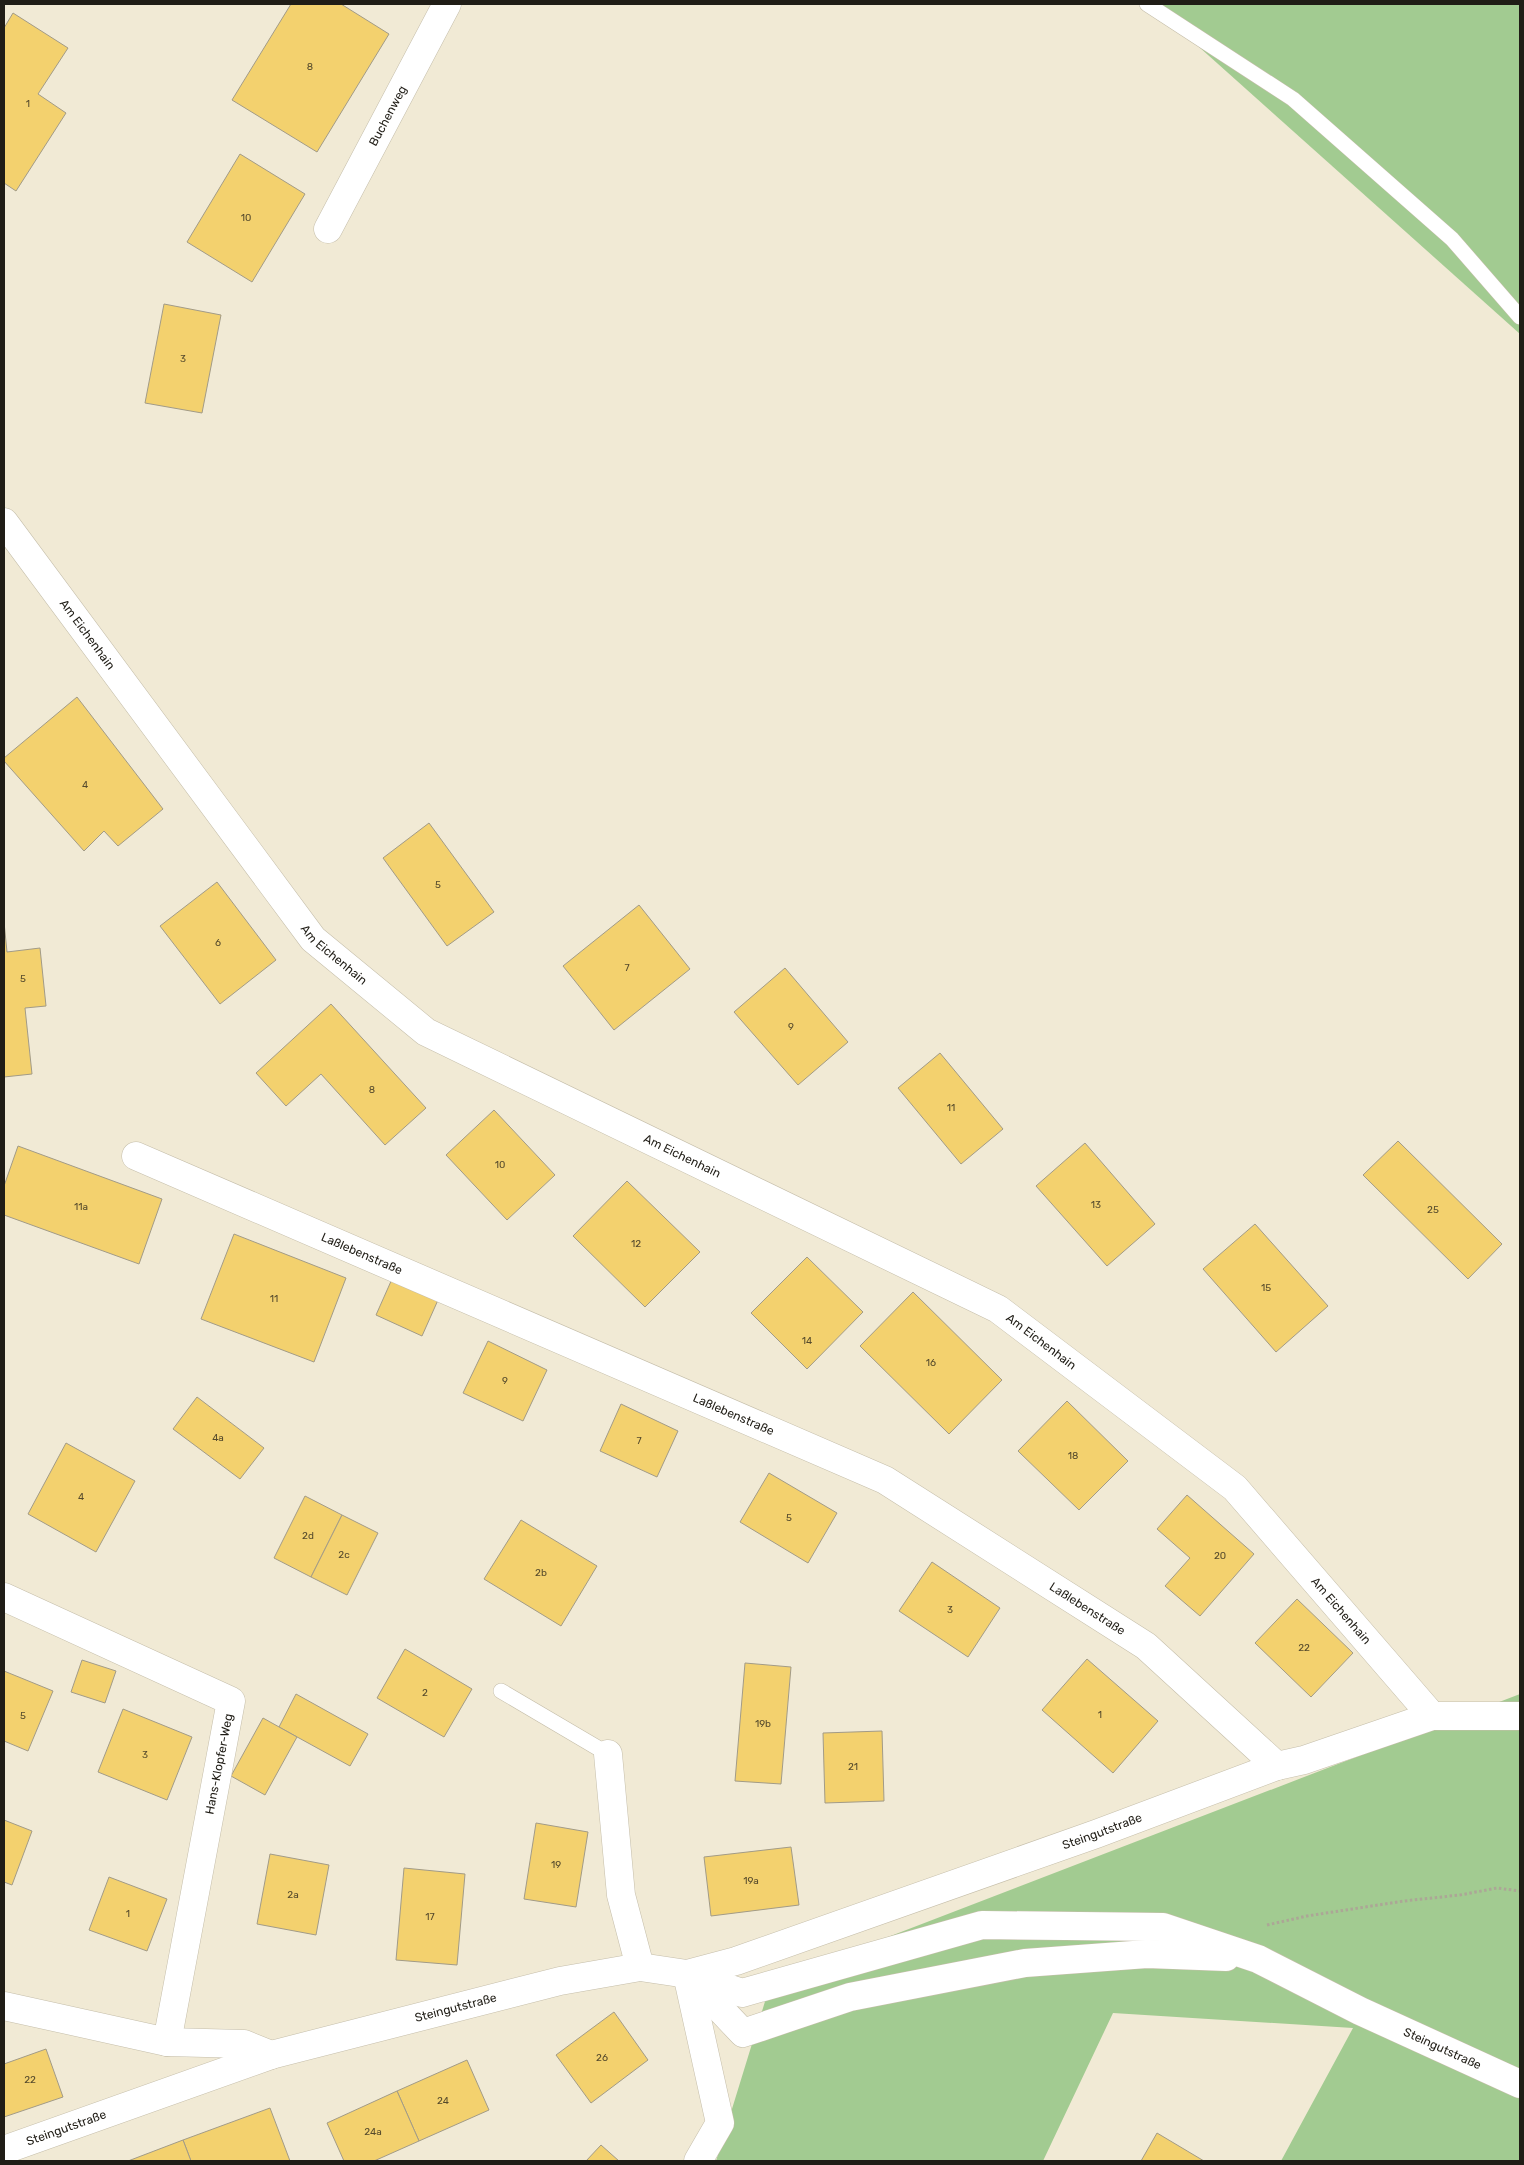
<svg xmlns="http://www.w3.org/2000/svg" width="1524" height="2165" font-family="Rubik,sans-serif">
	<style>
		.green { fill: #a2cb91 }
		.building { fill: #f3d16e; stroke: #a29b87 }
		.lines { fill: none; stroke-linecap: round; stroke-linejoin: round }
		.lane-casing { stroke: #c5beaa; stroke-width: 16 }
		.street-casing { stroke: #c5beaa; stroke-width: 29 }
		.secondary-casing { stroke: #c5beaa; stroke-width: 29 }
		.path { stroke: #aca696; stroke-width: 3; stroke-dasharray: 2.5 2.5; stroke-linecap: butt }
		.lane { stroke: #fff; stroke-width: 15 }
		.street { stroke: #fff; stroke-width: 28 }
		.secondary { stroke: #fff; stroke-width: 28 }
		.labels { text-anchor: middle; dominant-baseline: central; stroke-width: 4; stroke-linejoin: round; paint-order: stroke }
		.number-label { font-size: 10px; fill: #554a2c }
		.street-label { font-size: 12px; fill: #201d16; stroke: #fff }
	</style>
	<rect width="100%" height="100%" fill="#f1ead5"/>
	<g class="green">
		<polygon points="1151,4 1520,4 1520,334"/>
		<polygon points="1520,1694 1520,2161 1281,2161 1353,2028 1113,2013 1043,2161 716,2161 771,1982"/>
	</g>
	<g class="building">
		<polygon points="291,4 341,4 389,34 317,152 232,100"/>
		<polygon points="13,13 68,48 38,94 66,113 16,191 4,183 4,28"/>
		<polygon points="240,154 305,194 252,282 187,242"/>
		<polygon points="164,304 221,315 202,413 145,403"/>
		<polygon points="77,697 163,809 118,846 104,831 84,851 4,761 4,758"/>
		<polygon points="429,823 494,912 447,946 383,858"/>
		<polygon points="217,882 276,960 220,1004 160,926"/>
		<polygon points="639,905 690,969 614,1030 563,966"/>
		<polygon points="4,922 7,952 40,948 46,1006 25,1008 32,1074 4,1077"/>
		<polygon points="785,968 848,1042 798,1085 734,1012"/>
		<polygon points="331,1004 426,1108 385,1145 321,1074 286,1106 256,1073"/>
		<polygon points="940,1053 1003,1129 961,1164 898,1088"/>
		<polygon points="494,1110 555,1175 507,1220 446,1155"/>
		<polygon points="1398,1141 1502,1244 1468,1279 1363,1175"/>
		<polygon points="1085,1143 1155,1224 1107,1266 1036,1186"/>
		<polygon points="18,1146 162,1199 139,1264 4,1215 4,1186"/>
		<polygon points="627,1181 700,1252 645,1307 573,1236"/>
		<polygon points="1255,1224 1328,1306 1276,1352 1203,1269"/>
		<polygon points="234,1234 346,1278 314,1362 201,1319"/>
		<polygon points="807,1257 863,1312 807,1369 751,1313"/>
		<polygon points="392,1279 438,1300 422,1336 376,1315"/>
		<polygon points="913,1292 1002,1380 949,1434 860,1346"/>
		<polygon points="488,1341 547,1370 523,1421 463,1393"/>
		<polygon points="197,1397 264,1448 240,1479 173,1429"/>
		<polygon points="1067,1401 1128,1461 1079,1510 1018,1451"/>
		<polygon points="621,1404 678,1431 657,1477 600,1451"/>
		<polygon points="66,1443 135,1481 96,1552 28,1514"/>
		<polygon points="769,1473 837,1513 808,1563 740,1522"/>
		<polygon points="1187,1495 1254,1554 1200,1616 1165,1586 1190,1558 1157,1529"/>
		<polygon points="305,1496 342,1515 311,1577 274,1558"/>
		<polygon points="342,1515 378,1533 347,1595 311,1577"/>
		<polygon points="521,1520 597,1566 561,1626 484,1579"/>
		<polygon points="932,1562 1000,1608 968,1657 899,1611"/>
		<polygon points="1297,1599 1353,1653 1311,1697 1255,1643"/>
		<polygon points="405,1649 472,1689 444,1737 377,1698"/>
		<polygon points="1087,1659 1158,1721 1113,1773 1042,1710"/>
		<polygon points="82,1660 116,1671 105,1703 71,1692"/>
		<polygon points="745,1663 791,1667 781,1784 735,1781"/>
		<polygon points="4,1671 53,1691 28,1751 4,1741"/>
		<polygon points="296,1694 368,1734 350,1766 279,1727"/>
		<polygon points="123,1709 192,1737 167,1800 98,1772"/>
		<polygon points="263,1718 297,1737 265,1795 231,1776"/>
		<polygon points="882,1731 884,1801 825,1803 823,1733"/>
		<polygon points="4,1820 32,1831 12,1885 4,1882"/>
		<polygon points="536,1823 588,1832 576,1907 524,1899"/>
		<polygon points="791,1847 799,1905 711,1916 704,1857"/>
		<polygon points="270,1854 329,1865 316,1935 257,1924"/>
		<polygon points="404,1868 465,1874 457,1965 396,1960"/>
		<polygon points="109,1877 167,1899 147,1951 89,1930"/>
		<polygon points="614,2012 648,2060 591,2103 556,2055"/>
		<polygon points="46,2049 63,2097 4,2117 4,2064"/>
		<polygon points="467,2060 489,2110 419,2141 397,2091"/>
		<polygon points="397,2091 419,2141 374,2161 344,2161 327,2123"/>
		<polygon points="270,2108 290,2161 191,2161 183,2140"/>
		<polygon points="1157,2133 1204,2161 1141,2161"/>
		<polygon points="183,2140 191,2161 128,2161"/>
		<polygon points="601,2145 619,2161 586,2161"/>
	</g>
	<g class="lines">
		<defs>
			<g id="lane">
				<polyline points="1147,4 1293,99 1452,239 1520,317"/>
				<polyline points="501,1691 608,1754"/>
			</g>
			<g id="street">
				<path id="s1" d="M 328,229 L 447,4"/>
				<path id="s2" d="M 4,522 L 313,939 L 426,1032 L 998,1309 L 1235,1488 L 1432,1716"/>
				<path id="s3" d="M 136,1156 L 885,1480 L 1146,1646 L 1277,1766"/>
				<polyline points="4,1597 231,1701 167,2042"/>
				<polyline points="608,1754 621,1895 640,1967"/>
				<path id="s4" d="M 687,1974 L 742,1993 L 982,1925 L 1163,1927 L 1258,1959 L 1360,2011 L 1520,2084"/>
				<path id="s5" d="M 687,1974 L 736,1961 L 1096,1834 L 1277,1766 L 1304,1760 L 1432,1716 L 1520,1716"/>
				<polyline points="687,1974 720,2123 698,2161"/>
				<polyline points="690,1977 743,2033 850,1997 1025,1963 1147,1954 1226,1957"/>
				<polyline points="4,2006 167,2042 244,2044 271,2055"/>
			</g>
			<g id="secondary">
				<path id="s6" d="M 4,2150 L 271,2055 L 560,1981 L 640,1967 L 687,1974"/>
			</g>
		</defs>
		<use href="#lane" class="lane-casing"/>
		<use href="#street" class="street-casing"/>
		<use href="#secondary" class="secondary-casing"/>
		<polyline class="path" points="1267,1925 1307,1916 1404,1901 1460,1895 1497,1888 1520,1891"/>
		<use href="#lane" class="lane"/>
		<use href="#street" class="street"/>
		<use href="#secondary" class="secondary"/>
	</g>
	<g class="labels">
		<g class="number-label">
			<text x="310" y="67">8</text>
			<text x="28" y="104">1</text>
			<text x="246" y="218">10</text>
			<text x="183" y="359">3</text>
			<text x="85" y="785">4</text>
			<text x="438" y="885">5</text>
			<text x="218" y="943">6</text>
			<text x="627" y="968">7</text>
			<text x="23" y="979">5</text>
			<text x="791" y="1027">9</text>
			<text x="372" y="1090">8</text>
			<text x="951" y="1108">11</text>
			<text x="500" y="1165">10</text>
			<text x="1096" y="1205">13</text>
			<text x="81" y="1207">11a</text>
			<text x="1433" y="1210">25</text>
			<text x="636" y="1244">12</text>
			<text x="1266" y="1288">15</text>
			<text x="274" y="1299">11</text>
			<text x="807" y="1341">14</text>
			<text x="931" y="1363">16</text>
			<text x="505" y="1381">9</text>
			<text x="218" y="1438">4a</text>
			<text x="639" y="1441">7</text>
			<text x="1073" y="1456">18</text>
			<text x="81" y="1497">4</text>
			<text x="789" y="1518">5</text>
			<text x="308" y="1536">2d</text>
			<text x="344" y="1555">2c</text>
			<text x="1220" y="1556">20</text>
			<text x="541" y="1573">2b</text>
			<text x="950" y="1610">3</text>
			<text x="1304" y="1648">22</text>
			<text x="425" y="1693">2</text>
			<text x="1100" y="1715">1</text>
			<text x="23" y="1716">5</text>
			<text x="763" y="1724">19b</text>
			<text x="145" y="1755">3</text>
			<text x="853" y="1767">21</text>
			<text x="556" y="1865">19</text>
			<text x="751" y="1881">19a</text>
			<text x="293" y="1895">2a</text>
			<text x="128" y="1914">1</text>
			<text x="430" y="1917">17</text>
			<text x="602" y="2058">26</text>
			<text x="30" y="2080">22</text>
			<text x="443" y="2101">24</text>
			<text x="373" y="2132">24a</text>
		</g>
		<g class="street-label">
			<text stroke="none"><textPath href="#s1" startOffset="128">Buchenweg</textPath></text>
			<text stroke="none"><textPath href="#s2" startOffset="140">Am Eichenhain</textPath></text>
			<text stroke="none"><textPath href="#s2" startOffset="545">Am Eichenhain</textPath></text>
			<text stroke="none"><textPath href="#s2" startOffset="950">Am Eichenhain</textPath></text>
			<text stroke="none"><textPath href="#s3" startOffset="246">Laßlebenstraße</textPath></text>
			<text stroke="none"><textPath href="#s2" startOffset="1355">Am Eichenhain</textPath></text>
			<text stroke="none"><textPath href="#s3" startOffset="651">Laßlebenstraße</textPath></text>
			<text stroke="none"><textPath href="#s3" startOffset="1056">Laßlebenstraße</textPath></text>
			<text stroke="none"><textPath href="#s2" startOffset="1760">Am Eichenhain</textPath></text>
			<text transform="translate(219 1764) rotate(-79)">Hans-Klopfer-Weg</text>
			<text stroke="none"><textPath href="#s5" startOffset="439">Steingutstraße</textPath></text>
			<text stroke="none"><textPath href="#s6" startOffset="474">Steingutstraße</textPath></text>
			<text stroke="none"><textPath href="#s4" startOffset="794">Steingutstraße</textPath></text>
			<text stroke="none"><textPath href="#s6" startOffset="66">Steingutstraße</textPath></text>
		</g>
	</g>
	<rect width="1524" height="2165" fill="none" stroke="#201d16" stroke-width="10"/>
</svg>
